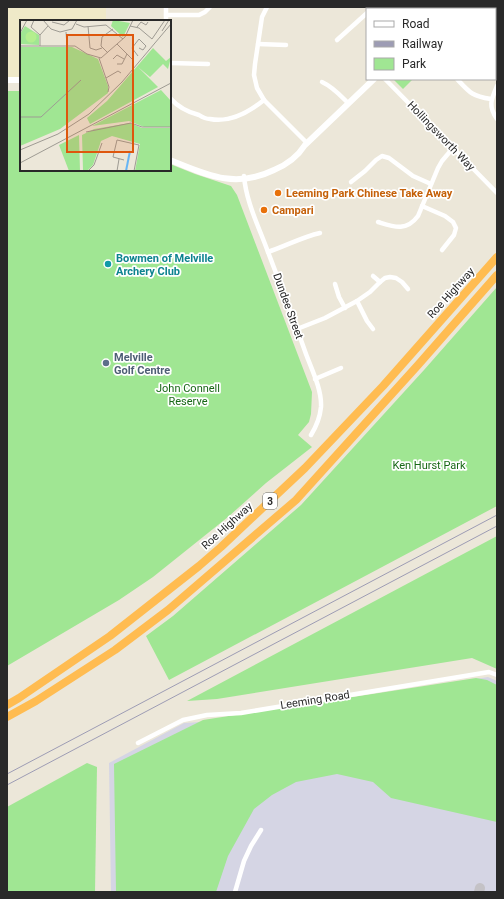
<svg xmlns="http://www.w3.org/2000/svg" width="504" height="899" font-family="Roboto,sans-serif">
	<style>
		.education { fill: #efe9c8 }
		.airport { fill: #d5d5e4 }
		.green { fill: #a0e693 }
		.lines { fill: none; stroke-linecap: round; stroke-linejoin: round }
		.taxiway { stroke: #c4c2c6; stroke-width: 10 }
		.minor { stroke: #fff; stroke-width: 4.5 }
		.tertiary { stroke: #fff; stroke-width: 5.5 }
		.secondary { stroke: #fff; stroke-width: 6 }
		.motorway { stroke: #ffbc51; stroke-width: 8 }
		.rail { stroke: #9d9cb4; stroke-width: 1 }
		.food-dot { fill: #e8710a; stroke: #fff; stroke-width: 1.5 }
		.culture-dot { fill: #0f9aa8; stroke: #fff; stroke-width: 1.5 }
		.service-dot { fill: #5c6f8a; stroke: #fff; stroke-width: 1.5 }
		.labels { text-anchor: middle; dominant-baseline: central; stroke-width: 3.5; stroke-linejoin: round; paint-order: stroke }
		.shield { fill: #fff; stroke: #696969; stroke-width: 1 }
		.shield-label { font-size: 10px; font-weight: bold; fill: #292929 }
		.street-label { font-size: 11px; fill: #292929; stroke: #fff }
		.food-label { font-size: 11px; font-weight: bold; fill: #c56008; stroke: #fff; text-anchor: start }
		.culture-label { font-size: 11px; font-weight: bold; fill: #0d838f; stroke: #fff; text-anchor: start }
		.service-label { font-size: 11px; font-weight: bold; fill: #4e5e75; stroke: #fff; text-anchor: start }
		.park-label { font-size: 11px; fill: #186816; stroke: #fff }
		.inset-river { fill: none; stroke: #66b5f4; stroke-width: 2 }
		.inset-road { fill: none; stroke: #9e9b93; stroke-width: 1 }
		.view { fill: #de570d; fill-opacity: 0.15; stroke: #de570d; stroke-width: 2 }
		.inset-edge { fill: none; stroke: #292929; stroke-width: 2 }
	</style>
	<rect width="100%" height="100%" fill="#ece7d9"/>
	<polygon class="education" points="7,7 106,7 106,21 21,21 21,78 7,78"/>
	<polygon class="airport" points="488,677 497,681 497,892 111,892 109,763 184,723 218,721"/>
	<g class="green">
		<polygon points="393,79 413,79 403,89"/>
		<polygon points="7,91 21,91 21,170 170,170 170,164 195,174 231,186 237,195 312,392 311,414 309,422 298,435 312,447 266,483 228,517 153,577 119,600 7,666"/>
		<polygon points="497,287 497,506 169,680 146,636 173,616 301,505 424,370"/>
		<polygon points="497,536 497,669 472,658 217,699 187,701"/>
		<polygon points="476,678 487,680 497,685 497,822 391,798 373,782 337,774 296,782 272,795 254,809 228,856 216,892 116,892 114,764 203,720"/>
		<polygon points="87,763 97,767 95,892 7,892 7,807"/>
	</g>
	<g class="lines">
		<polyline class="taxiway" points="479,892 480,888"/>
		<g class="minor">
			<polyline points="267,7 262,17 255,64 254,75 257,88 264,100 307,143"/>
			<polyline points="448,7 451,9"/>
			<polyline points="371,9 374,7"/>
			<polyline points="166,15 199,15 205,12 210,7"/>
			<polyline points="166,21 166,7"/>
			<polyline points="337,40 367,13"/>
			<polyline points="258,44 286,45"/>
			<polyline points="495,45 497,47"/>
			<polyline points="170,63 208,64"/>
			<polyline points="385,79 497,193"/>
			<path d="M 457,79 C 470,93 472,96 491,99"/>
			<path d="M 322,82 C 333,87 340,95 348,103"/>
			<path d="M 497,86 C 491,100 488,106 497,119"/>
			<path d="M 170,98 C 178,107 187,112 199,115 C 202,117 206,119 210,119 C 230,123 249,112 264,100"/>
			<path d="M 244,176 C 246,202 259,227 268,252 C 281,286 294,320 306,354 C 312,370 322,390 321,407 C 320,417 316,427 311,435"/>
			<polyline points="351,182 365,171 376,160 382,156 389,158 413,176 431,184"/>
			<polyline points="422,206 445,216 453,222 456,228 454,235 442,250"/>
			<path d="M 378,222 C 394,227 406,232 418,216 L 438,168 L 442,161 L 453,148"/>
			<path d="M 268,252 C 286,246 302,237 320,233"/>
			<polyline points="373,276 380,282"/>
			<polyline points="335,284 339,297 345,308"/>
			<polyline points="357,301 367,321 373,329"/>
			<polyline points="297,329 325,318 357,301 370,292 380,282 385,278 390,277 396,278 402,282 408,289"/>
			<polyline points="315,379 341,368"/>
			<polyline points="138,743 183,720 207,715 241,713 489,672 497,675"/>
			<polyline points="235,892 244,861 251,846 261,830"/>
		</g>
		<polyline class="tertiary" points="399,7 401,9"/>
		<g class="secondary">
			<polyline points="444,9 445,7"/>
			<polyline points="7,80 21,80"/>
			<path d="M 170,160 C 207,175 235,189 274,170 C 286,165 298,156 305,145 L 374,79"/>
		</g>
		<g class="motorway">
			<polyline points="7,705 19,698 110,636 199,566 221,547 305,468 383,386 497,257"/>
			<polyline points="7,717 36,701 115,650 168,610 296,500 418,365 497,275"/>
		</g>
		<g class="rail">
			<polyline points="7,774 497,515"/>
			<polyline points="7,785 497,526"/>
		</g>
	</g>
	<g class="food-dot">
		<circle cx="278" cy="193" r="4"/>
		<circle cx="264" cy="210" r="4"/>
	</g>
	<circle class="culture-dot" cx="108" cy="264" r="4"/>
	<circle class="service-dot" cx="106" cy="363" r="4"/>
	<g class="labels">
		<rect class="shield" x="263" y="493" width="14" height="16" rx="3"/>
		<g class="shield-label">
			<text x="270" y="501">3</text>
		</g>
		<g class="street-label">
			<text transform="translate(441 136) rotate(46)">Hollingsworth Way</text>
			<text transform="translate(451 293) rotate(-48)">Roe Highway</text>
			<text transform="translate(288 306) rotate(70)">Dundee Street</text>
			<text transform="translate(227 526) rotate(-42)">Roe Highway</text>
			<text transform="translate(315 700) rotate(-9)">Leeming Road</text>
		</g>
		<g class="food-label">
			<text x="286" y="193">Leeming Park Chinese Take Away</text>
			<text x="272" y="210">Campari</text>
		</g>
		<g class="culture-label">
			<text x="116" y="258">Bowmen of Melville<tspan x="116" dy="13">Archery Club</tspan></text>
		</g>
		<g class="service-label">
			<text x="114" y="357">Melville<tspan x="114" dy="13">Golf Centre</tspan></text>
		</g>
		<g class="park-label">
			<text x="188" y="388">John Connell<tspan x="188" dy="13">Reserve</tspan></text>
			<text x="429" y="465">Ken Hurst Park</text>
		</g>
	</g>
	<g transform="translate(20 20)">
		<rect width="151" height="151" fill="#ece7d9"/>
		<path d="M 93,0 L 110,3 L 103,17 L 91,6 ZM 5,6 L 19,15 L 19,25 L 0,24 L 0,14 ZM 0,27 L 52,27 L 78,39 L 88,66 L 88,73 L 40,109 L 0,126 ZM 133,28 L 146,41 L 151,37 L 148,49 L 143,44 L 130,57 L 118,47 L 138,67 L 70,104 L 67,98 L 87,81 ZM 141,70 L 151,81 L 151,107 L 124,107 L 109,101 L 72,106 ZM 110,103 L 122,108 L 151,108 L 151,151 L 115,151 L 120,124 L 92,116 L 81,121 L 73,145 L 67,151 L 63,150 L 62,115 L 74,109 ZM 59,115 L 60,151 L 49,151 L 39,125 Z" fill="#a0e693"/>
		<path d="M5.5 17a5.5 5.5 0 1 1 11 0a5.5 5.5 0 1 1-11 0Z" fill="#b4ee8e"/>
		<path class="inset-river" d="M 106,151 L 110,131"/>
		<path class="inset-road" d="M 14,0 L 11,7 L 20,15M 23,0 L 31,9 L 40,12 L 52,9 L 57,0M 32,2 L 44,5 L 50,0M 56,4 L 64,7 L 86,5 L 103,19M 68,6 L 70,28 L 76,30 L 82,28M 110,6 L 119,8 L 132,19 L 145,0M 117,7 L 121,2 L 126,5 L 128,2M 142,11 L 149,0M 46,12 L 47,26M 0,13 L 7,0M 97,24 L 114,41M 0,26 L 55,26 L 67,34 L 81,38 L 105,17 L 113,0M 20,26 L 20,15 L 28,6M 88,33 L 81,26 L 82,17 L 93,9M 118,36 L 112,28 L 119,19 L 126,26 L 123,30 L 119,28M 79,38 L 89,67 L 88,72M 93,39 L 97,35 L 104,39M 97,44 L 102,44 L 107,34M 86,58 L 98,51 L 101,53M 0,97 L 21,97 L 61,60M 66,112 L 111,103 L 122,107 L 151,107M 0,130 L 38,114 L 69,94 L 102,62 L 151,4M 104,140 L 93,137 L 97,120 L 119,125 L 114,151M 0,143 L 151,63M 68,151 L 74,145 L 82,123M 97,151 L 99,139"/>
		<path class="view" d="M 47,15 L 113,15 L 113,132 L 47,132 Z"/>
		<rect width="151" height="151" class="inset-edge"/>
	</g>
	<rect width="504" height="899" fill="none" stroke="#292929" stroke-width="16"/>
	<rect x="366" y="8" width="130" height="72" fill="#ffffff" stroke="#a9a9a9"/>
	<rect x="374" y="21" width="20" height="6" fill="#ffffff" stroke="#a9a9a9"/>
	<text x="402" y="28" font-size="12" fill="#292929">Road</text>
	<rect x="374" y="41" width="20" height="6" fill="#9d9cb4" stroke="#a9a9a9"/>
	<text x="402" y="48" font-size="12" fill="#292929">Railway</text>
	<rect x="374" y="58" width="20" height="12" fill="#a0e693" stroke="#a9a9a9"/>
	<text x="402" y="68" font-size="12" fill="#292929">Park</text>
</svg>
